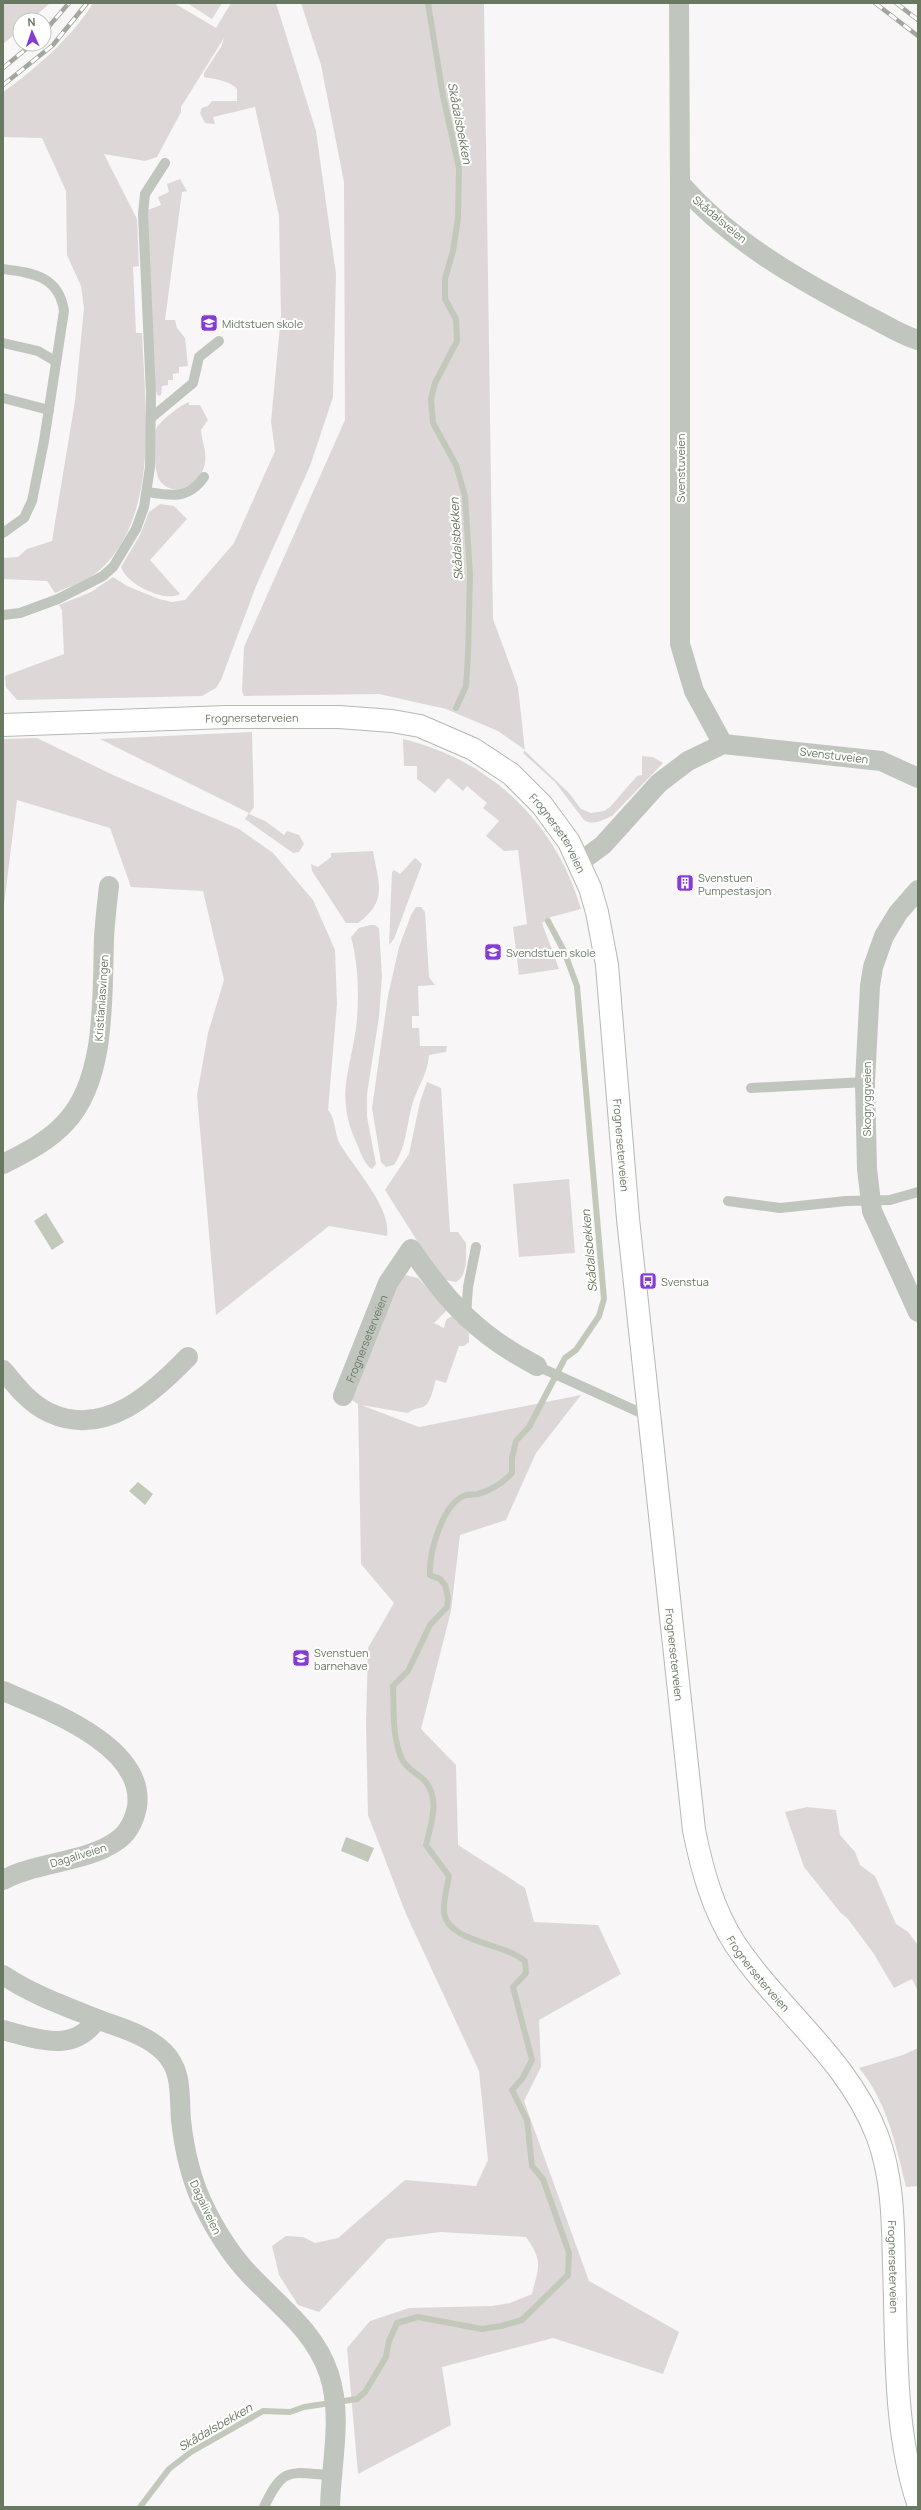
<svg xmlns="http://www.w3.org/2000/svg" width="921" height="2510" font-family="Manrope,sans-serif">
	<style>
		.green { fill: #ded7d8 }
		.water { fill: #c2c9bb }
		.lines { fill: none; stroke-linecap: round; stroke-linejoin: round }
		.stream { stroke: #c2c9bb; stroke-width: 6 }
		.secondary-casing { stroke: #b3bab0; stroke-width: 24 }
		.lane { stroke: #c0c5bd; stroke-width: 10 }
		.street { stroke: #c0c5bd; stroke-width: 20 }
		.secondary { stroke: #fff; stroke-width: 22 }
		.rail-casing { stroke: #a0a89c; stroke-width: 4.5 }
		.rail { stroke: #fff; stroke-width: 3; stroke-dasharray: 9; stroke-linecap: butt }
		.labels { text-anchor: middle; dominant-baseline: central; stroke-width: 4; stroke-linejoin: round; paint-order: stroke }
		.street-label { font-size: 11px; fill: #687861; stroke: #fff }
		.poi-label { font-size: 11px; fill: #687861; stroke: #fff; text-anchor: start }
		.water-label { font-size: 12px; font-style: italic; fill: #6c7860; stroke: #fff }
	</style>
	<rect width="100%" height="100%" fill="#f8f6f7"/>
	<g class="green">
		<polygon points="3,3 50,3 31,20 20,20 20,30 3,44"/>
		<path d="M 93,3 L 174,3 L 216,28 L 231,3 L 276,3 L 316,131 L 336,274 L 333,397 L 310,466 L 256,586 L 221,680 L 216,688 L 202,696 L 17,700 L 6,687 L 5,676 L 64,654 L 62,610 L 59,605 L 91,592 L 113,577 L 127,586 L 159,599 L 172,602 L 185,600 L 234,543 L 275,451 L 271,422 L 281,315 L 279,216 L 255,107 L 213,117 L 215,124 L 205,123 L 200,113 L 202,108 L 208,106 L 212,101 L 237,101 L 237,89 C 229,80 214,79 204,77 L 204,73 L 221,47 L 224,38 L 181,107 L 181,112 L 157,157 L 145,161 L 104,154 L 137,219 L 139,266 L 133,267 L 136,333 L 142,333 C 145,407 160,510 103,567 C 90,580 70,586 55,593 L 47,581 L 3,579 L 3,558 L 18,557 L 27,549 L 52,541 L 75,401 L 84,308 L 81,286 L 67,255 L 66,191 L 42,138 L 3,137 L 3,92 C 35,70 73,36 93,3 Z"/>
		<polygon points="187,3 222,3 212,19"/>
		<path d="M 301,3 L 484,3 L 493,619 L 518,687 L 525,751 L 569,793 L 581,809 L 591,813 L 604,811 L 610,807 L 637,776 L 642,775 L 642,756 L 653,757 L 663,763 L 612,816 C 603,820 593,826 584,820 L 555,782 L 523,753 L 525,750 L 498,731 L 446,709 L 379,694 L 244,696 L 242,691 L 244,647 L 345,420 L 344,182 L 321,65 Z"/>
		<polygon points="180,179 187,191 182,192 165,320 175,320 177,328 185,338 188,366 179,367 179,373 173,374 173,380 168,380 168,385 162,386 161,395 158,396 155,389 147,213 148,210 161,205 158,197 169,192 167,184"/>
		<path d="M 189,402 L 189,405 L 200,405 L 208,420 L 201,430 C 202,442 207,452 205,463 C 202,483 175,500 160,481 C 154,473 152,435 157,427 C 164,418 179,406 189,402 Z"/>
		<path d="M 160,504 L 174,506 L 187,519 L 150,560 L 180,594 C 165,603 126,584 121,567 L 140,535 L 149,512 Z"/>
		<polygon points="252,732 254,807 249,814 265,821 284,835 287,831 299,835 304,844 299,852 293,853 245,819 249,813 100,739"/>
		<path d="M 37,738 L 113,775 L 239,829 L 273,853 L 313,900 L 335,950 L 337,1004 L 328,1110 C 336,1119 334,1133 340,1144 C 354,1168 392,1208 387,1236 L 329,1226 L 216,1315 L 197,1095 L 208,1033 L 224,980 L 203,891 L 131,887 L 110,828 L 17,800 L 3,913 L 3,739 Z"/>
		<path d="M 403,739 C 490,760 556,822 581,909 L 551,917 L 542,923 L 559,969 L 519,975 L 513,927 L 527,924 L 518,850 L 504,851 L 486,836 L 499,821 L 483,808 L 487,803 L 467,786 L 463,791 L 448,778 L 435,793 L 417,779 L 417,766 L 404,766 Z"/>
		<path d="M 373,851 C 378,882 389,901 358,923 L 346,923 L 312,871 L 311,864 L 318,867 L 331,857 L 331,853 Z"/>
		<polygon points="415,858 422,864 394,939 389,945 392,872 394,870 400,874"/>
		<path d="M 416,907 L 421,907 L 425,912 L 429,977 L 435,985 L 418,986 L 419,1016 L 412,1016 L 412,1028 L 419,1028 L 420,1046 L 447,1046 L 446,1052 L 429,1055 C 428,1072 420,1083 414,1099 C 406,1122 408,1144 394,1165 L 386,1167 L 381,1162 L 372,1108 L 388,996 L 399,947 L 411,915 Z"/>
		<path d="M 370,925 L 375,925 L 379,928 L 382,976 L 379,1017 L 367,1094 L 367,1117 L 376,1164 L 372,1169 C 365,1165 361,1154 358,1146 C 333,1095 352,1070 357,1019 C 359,992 358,963 351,937 L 359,928 Z"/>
		<path d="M 427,1082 L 441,1088 L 450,1232 L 458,1232 L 466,1243 C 466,1255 468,1276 456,1282 L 445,1280 L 435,1269 L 385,1190 L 409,1154 L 420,1102 Z"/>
		<polygon points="569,1179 575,1253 519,1257 513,1184"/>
		<path d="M 405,1275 L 418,1278 L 447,1310 L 434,1323 L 444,1328 L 446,1320 L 453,1315 L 469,1333 L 469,1342 L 464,1346 L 459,1346 L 446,1383 L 436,1380 C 433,1388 431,1404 423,1407 C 416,1409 413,1409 408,1413 L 361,1405 L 419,1427 L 581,1395 L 536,1453 L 506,1520 L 460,1535 L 451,1611 L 421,1729 L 456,1765 L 458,1845 L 525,1888 L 534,1922 L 598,1925 L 621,1974 L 539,2020 L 541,2067 L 524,2101 L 589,2281 L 679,2332 L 663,2374 L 553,2338 L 442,2367 L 451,2425 L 358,2474 L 347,2348 L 370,2321 L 409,2308 L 492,2306 L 510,2303 L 532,2294 C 539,2266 543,2261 526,2237 L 440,2232 L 387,2239 L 319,2312 L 298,2305 L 279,2275 L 272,2246 L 286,2236 L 303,2237 L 315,2243 L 338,2238 L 405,2180 L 476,2186 L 488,2160 L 479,2071 L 406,1914 L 368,1815 L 366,1724 L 368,1648 L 394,1603 L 361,1564 L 358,1404 L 350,1399 L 394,1282 Z"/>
		<polygon points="807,1807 836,1810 840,1835 855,1852 860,1865 875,1876 896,1924 908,1932 918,1945 918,1991 912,1979 894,1988 874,1954 848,1919 840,1912 804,1867 785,1812"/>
		<path d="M 918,2048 L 918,2186 L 906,2187 C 896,2146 887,2101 859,2068 L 903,2055 Z"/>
	</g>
	<g class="water">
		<polygon points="46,1213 64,1242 52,1250 34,1221"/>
		<polygon points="138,1482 153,1494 145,1505 129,1491"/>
		<polygon points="346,1837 374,1848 368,1862 341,1851"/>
	</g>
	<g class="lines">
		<g class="stream">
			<polyline points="428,3 443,96 459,168 458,218 453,251 445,279 445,299 456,319 457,341 435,383 431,399 433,423 456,465 465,496 470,574 468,655 466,686 456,708"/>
			<path d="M 140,2507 L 169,2469 L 191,2452 L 263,2411 L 290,2412 L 304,2407 L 357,2399 L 365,2392 L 386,2357 L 389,2341 L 397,2323 L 418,2317 L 482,2329 L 501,2326 L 522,2320 L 568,2275 L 569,2253 L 543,2179 L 532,2166 L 527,2120 L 512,2090 L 522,2079 L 532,2060 L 513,1987 L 526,1973 L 525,1961 C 505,1943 449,1943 444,1913 C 443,1901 447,1888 449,1876 L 426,1845 C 431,1824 441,1798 424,1780 C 416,1772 406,1769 401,1757 C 392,1735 394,1709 393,1686 L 408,1671 L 430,1625 L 447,1607 L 448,1598 L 445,1585 L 440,1579 L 430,1575 C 429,1553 442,1503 466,1495 C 470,1494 475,1495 478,1494 C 492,1490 503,1483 512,1473 L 512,1458 L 516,1441 L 529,1427 L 565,1358 L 576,1350 L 599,1316 L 604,1299 L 577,986 L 564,951 L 548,921"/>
		</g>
		<defs>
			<g id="secondary">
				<path id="s2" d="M 3,725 L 227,717 L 339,717 L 392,721 L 420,726 L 473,749 L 511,774 L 542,805 L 569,842 L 590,888 L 597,912 L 607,965 L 628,1219 L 694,1830 C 702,1870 713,1910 735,1944 C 780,2011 847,2058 877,2135 C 893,2177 893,2222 894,2266 C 897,2344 893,2428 918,2503"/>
			</g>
		</defs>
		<use href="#secondary" class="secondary-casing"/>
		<g class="lane">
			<path d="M 3,269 C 33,273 59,276 64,311 L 44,441 L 32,501 L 24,518 L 3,533"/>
			<polyline points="3,343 38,351 55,361"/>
			<polyline points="3,398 49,410"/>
			<polyline points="151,418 193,383 199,357 219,341"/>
			<path d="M 148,492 C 172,496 189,499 204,477"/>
			<polyline points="3,615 20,613 58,599 103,576 113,567 136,529 144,507 150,467 151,394 143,214 145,194 165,163"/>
			<polyline points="751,1088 865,1082"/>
			<polyline points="728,1201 780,1208 846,1201 890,1200 918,1192"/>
			<polyline points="466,1316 468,1287 476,1247"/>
			<polyline points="537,1366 650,1417"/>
			<path d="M 264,2507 C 284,2465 289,2473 331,2475"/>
		</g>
		<g class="street">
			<path d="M 679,3 L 680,183 C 730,241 799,280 866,315 C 883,323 900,335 918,340"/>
			<polyline points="680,183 680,644 694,691 723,744"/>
			<polyline points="580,862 603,845 659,783 688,761 723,744 881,761 918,778"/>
			<polyline points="918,890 898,913 884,936 873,967 870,986 865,1082 867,1169 872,1211 918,1312"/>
			<path d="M 3,1164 C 25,1153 49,1141 66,1122 C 107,1078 102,994 104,938 C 105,920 107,903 109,886"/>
			<path d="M 3,1370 C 16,1386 30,1404 50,1413 C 105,1438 153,1393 188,1357"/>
			<path id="s1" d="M 343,1396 L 388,1283 L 411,1249 C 448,1303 479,1336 537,1366"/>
			<path d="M 3,1691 C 47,1710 146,1746 137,1807 C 134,1822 128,1834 115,1842 C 86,1862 36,1862 3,1880"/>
			<path d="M 3,1975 C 31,1994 65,2006 97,2019 C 120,2028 146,2034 164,2052 C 183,2071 179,2096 181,2120 C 184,2148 190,2175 201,2200 C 214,2228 229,2253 250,2275 C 279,2306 315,2331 329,2374 C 343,2417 331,2462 330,2507"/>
			<path d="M 3,2030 C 37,2039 74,2054 97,2019"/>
		</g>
		<use href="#secondary" class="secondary"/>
		<defs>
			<g id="rail">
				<polyline points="875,3 918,36"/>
				<polyline points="896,3 918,20"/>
				<polyline points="44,32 69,3"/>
				<polyline points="3,68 32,44"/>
				<polyline points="3,85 53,45 87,3"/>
			</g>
		</defs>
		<use href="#rail" class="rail-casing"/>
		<use href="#rail" class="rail"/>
	</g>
	<defs>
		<symbol id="school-square" viewBox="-11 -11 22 22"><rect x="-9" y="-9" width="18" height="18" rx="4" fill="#843cd2" stroke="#fff"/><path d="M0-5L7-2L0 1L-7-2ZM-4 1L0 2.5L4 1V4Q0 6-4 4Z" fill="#fff"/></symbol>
		<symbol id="building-square" viewBox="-11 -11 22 22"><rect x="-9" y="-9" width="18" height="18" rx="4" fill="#843cd2" stroke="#fff"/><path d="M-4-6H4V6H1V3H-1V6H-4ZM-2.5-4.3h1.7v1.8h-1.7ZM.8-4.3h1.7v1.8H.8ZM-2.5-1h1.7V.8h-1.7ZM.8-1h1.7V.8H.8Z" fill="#fff"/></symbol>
		<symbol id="bus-square" viewBox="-11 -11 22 22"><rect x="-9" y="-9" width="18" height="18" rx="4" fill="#843cd2" stroke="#fff"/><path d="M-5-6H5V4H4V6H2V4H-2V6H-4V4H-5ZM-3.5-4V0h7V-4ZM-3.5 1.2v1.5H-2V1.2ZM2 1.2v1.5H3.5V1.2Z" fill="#fff"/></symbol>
	</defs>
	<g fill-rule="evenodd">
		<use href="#school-square" x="199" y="313" width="20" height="20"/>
		<use href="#building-square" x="675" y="873" width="20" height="20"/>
		<use href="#school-square" x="483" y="942" width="20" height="20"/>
		<use href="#bus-square" x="638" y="1271" width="20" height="20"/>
		<use href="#school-square" x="291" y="1648" width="20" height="20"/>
	</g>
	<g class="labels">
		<g class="street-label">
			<text transform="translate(720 219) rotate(40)">Skådalsveien</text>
			<text transform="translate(680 468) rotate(-90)">Svenstuveien</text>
			<text stroke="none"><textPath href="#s2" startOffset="249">Frognerseterveien</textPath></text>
			<text transform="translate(834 755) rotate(7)">Svenstuveien</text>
			<text stroke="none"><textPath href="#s2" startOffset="597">Frognerseterveien</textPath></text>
			<text transform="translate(101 998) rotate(-86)">Kristianiasvingen</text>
			<text transform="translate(866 1099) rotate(-90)">Skogryggveien</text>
			<text stroke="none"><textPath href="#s2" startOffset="921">Frognerseterveien</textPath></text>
			<text stroke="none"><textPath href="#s1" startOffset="62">Frognerseterveien</textPath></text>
			<text stroke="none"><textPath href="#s2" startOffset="1433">Frognerseterveien</textPath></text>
			<text transform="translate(78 1855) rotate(-17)">Dagaliveien</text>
			<text stroke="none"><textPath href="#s2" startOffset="1769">Frognerseterveien</textPath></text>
			<text transform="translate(206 2207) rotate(65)">Dagaliveien</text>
			<text stroke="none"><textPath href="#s2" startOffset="2104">Frognerseterveien</textPath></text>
		</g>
		<g class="poi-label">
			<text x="222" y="323">Midtstuen skole</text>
			<text x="698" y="877">Svenstuen<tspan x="698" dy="13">Pumpestasjon</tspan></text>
			<text x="506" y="952">Svendstuen skole</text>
			<text x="661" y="1281">Svenstua</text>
			<text x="314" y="1652">Svenstuen<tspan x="314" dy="13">barnehave</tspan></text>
		</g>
		<g class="water-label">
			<text transform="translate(460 123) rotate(79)">Skådalsbekken</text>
			<text transform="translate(456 539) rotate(-93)">Skådalsbekken</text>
			<text transform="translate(589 1251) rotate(-95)">Skådalsbekken</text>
			<text transform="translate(215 2427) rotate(-30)">Skådalsbekken</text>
		</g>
	</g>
	<rect width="921" height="2510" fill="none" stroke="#687861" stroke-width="8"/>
	<g transform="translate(32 32) rotate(357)"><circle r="19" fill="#ffffff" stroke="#c3c9c0"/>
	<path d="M0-3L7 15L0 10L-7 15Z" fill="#843cd2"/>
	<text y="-6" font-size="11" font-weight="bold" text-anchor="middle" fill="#687861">N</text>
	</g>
</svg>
